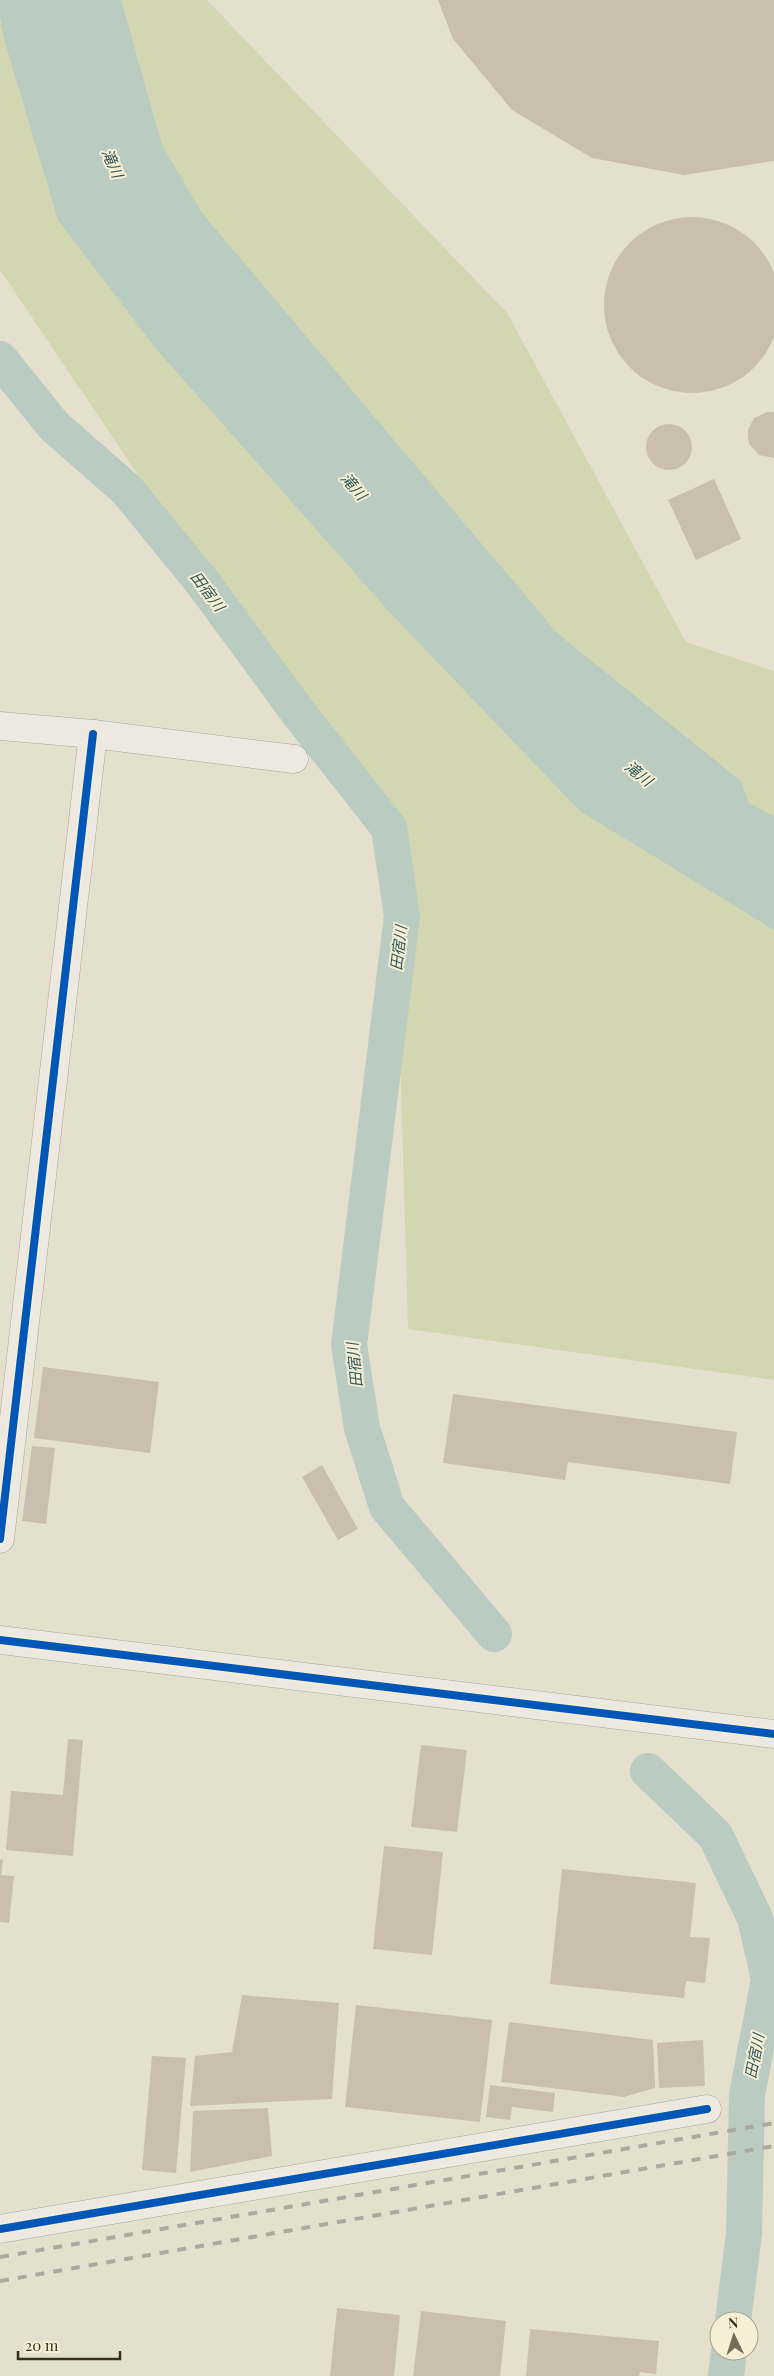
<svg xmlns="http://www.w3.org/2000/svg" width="774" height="2376" font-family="'Playfair Display','Noto Sans JP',serif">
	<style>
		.green { fill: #d2d6b1 }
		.water { fill: #bacbc1 }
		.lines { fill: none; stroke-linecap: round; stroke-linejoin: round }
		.canal { stroke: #bacbc1; stroke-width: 36 }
		.building { fill: #c9beaf }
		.minor-casing { stroke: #aba597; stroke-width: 29 }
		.tertiary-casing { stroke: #aba597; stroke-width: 29 }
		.minor { stroke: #ede9e0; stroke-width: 28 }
		.tertiary { stroke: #ede9e0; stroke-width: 28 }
		.rail { stroke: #ada9a0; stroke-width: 4; stroke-dasharray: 9 9; stroke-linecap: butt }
		.cycleway-casing { stroke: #f6eed5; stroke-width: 11 }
		.cycleway { stroke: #0057b8; stroke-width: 8 }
		.labels { text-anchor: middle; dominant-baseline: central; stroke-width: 4; stroke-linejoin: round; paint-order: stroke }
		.water-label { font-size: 15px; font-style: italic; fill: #2e5959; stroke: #f6eed5 }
	</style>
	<rect width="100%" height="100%" fill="#e5e0ce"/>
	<polygon class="green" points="0,0 207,0 507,313 686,642 774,671 774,1380 408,1329 395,873 297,711 0,270"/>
	<polygon class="water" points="0,0 121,0 162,145 202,213 558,634 741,781 749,803 774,816 774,930 580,811 393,616 157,350 58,220 4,39 0,16"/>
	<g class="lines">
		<g class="canal">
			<polyline points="0,359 54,426 127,490 203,583 297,711 389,828 402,916 349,1345 362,1428 387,1507 494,1634"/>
			<polyline points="648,1771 715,1835 755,1918 769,1979 747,2095 744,2234 733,2321"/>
			<polyline points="726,2376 729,2351"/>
		</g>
	</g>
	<g class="building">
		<polygon points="438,0 774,0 774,161 684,175 592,158 512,110 453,39"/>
		<circle cx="692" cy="305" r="88"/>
		<polygon points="767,412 774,412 774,458 759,455 749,444 748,438 748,430 754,418"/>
		<circle cx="669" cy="447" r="23"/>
		<polygon points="714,479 741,539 696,560 668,500"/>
		<polygon points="43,1367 159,1382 150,1453 34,1438"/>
		<polygon points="453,1394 737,1432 730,1484 568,1462 565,1480 443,1463"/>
		<polygon points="32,1446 55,1448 46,1524 22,1521"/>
		<polygon points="322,1465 358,1529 338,1540 302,1477"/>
		<polygon points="68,1739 83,1740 73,1856 6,1850 11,1791 63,1795"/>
		<polygon points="421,1745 467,1750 457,1832 411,1827"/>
		<polygon points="384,1846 443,1852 432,1955 373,1949"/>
		<polygon points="0,1859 3,1860 1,1875 14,1876 9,1923 0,1922"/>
		<polygon points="562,1869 696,1883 690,1937 710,1938 705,1983 686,1981 684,1998 550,1984"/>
		<polygon points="242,1995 339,2003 332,2099 190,2106 195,2056 232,2052"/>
		<polygon points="356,2005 492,2020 480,2122 345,2107"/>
		<polygon points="509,2022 653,2040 655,2088 624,2097 501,2082"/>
		<polygon points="703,2040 705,2086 659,2088 657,2043"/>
		<polygon points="152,2056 186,2058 176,2173 142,2170"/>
		<polygon points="490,2085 555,2093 553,2112 512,2107 510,2120 486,2117"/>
		<polygon points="268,2108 272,2156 190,2172 193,2111"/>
		<polygon points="337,2308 400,2315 394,2376 330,2376"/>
		<polygon points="421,2311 506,2321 500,2376 413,2376"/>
		<polygon points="530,2329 659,2341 656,2374 640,2372 639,2376 526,2376"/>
	</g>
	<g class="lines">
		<defs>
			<g id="minor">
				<polyline points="0,726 93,734 294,759"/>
				<polyline points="0,1539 93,734"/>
				<polyline points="0,2229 707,2109"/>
			</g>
			<polyline id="tertiary" points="0,1640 774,1734"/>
		</defs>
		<use href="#minor" class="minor-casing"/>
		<use href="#tertiary" class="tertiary-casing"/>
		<use href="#minor" class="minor"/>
		<use href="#tertiary" class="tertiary"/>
		<g class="rail">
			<polyline points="0,2257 774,2123"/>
			<polyline points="0,2281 774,2146"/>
		</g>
		<defs>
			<g id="cycleway">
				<polyline points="0,1539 93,734"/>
				<polyline points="0,1640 774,1734"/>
				<polyline points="0,2229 707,2109"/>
			</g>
		</defs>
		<use href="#cycleway" class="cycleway-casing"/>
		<use href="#cycleway" class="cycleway"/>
	</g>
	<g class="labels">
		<g class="water-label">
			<text transform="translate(113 163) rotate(67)">滝川</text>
			<text transform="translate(354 486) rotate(49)">滝川</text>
			<text transform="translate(208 591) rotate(53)">田宿川</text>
			<text transform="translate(639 773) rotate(39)">滝川</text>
			<text transform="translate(398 948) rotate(-83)">田宿川</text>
			<text transform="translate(354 1365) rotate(-96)">田宿川</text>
			<text transform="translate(754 2056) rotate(-79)">田宿川</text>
		</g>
	</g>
	<g transform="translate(734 2336) rotate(356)"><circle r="24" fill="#f6eed5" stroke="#aba18c"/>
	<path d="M0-4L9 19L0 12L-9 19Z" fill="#766c5c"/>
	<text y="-8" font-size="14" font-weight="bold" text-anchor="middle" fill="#3a2e1f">N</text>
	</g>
	<path d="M18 2351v8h102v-8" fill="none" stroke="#3a2e1f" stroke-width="2.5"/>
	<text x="25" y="2351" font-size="15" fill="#3a2e1f" stroke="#f6eed5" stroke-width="4" paint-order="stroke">20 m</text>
</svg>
